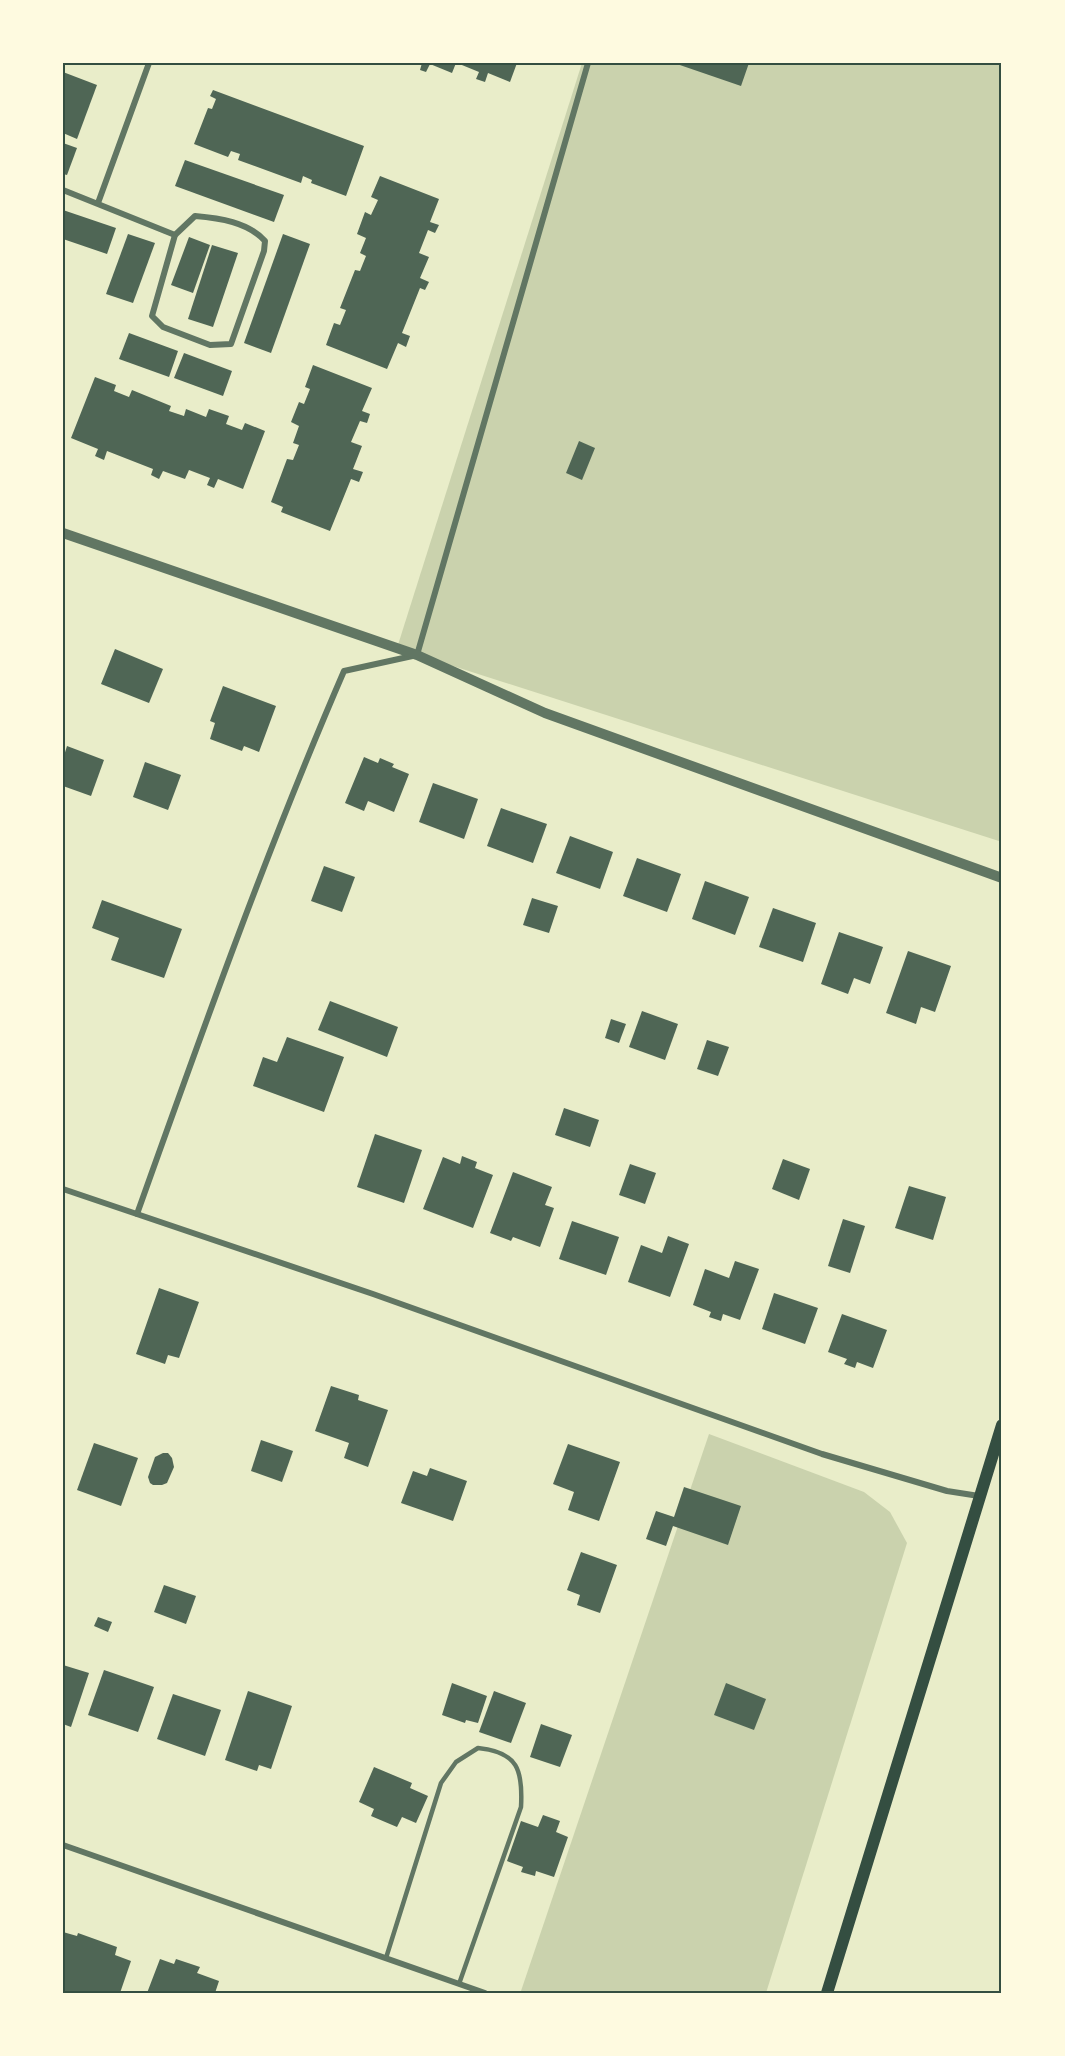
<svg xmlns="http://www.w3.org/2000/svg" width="1065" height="2056" font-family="'Zilla Slab',serif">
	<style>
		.green { fill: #cad2ad }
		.building { fill: #4f6655 }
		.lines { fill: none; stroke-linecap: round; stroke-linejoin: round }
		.service { stroke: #617663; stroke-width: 4.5 }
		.minor { stroke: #617663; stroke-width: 6 }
		.tertiary { stroke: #617663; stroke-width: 10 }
		.secondary { stroke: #344e41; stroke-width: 12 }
		.neatline { fill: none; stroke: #344e41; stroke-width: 2 }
	</style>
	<rect width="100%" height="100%" fill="#e9edc9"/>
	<g class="green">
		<polygon points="582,63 1002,63 1002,842 397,648"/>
		<polygon points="709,1434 864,1492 890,1512 907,1543 766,1993 529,1993 521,1991"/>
	</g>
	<g class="building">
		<polygon points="422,63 456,63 452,73 430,64 426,72 420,70"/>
		<polygon points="457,63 517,63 510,82 488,73 485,82 476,79 479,72"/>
		<polygon points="674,63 749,63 741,86"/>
		<polygon points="63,72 97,85 77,139 63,133"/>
		<polygon points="213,90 364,146 346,196 311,183 312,180 303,176 301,183 238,160 240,154 231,151 228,157 194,144 208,108 212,109 216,99 210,96"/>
		<polygon points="63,143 77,148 67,175 63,174"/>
		<polygon points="185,160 284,195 274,222 175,186"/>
		<polygon points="380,176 439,199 430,222 439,225 435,233 428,230 419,253 429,257 420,278 429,282 425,290 420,288 402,333 410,336 406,347 398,343 387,369 326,345 334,323 340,325 346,310 340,308 355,270 360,271 366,256 360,253 366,238 357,234 365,212 371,215 378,200 371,197"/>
		<polygon points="63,210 116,228 107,254 63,239"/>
		<polygon points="128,234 155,243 133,303 106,294"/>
		<polygon points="283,234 310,244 271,353 244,343"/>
		<polygon points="189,237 210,245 193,293 171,285"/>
		<polygon points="212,245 238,253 213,327 188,319"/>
		<polygon points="129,333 178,351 169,377 119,359"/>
		<polygon points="184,353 232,371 223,396 174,378"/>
		<polygon points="313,365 372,388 362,411 370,414 367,423 360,421 351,442 362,446 353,469 363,472 359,482 351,479 330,531 281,512 283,507 271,502 287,459 293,460 299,445 293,443 299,426 291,422 299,402 304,404 310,389 305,387"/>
		<polygon points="95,377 116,385 114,391 129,397 132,390 171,406 169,411 184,416 186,409 206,417 209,409 229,416 226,424 242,430 245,423 265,431 243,489 218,479 214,488 207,485 210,478 189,470 185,479 163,471 159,479 151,475 153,469 107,451 104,460 95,456 98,449 71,438"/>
		<polygon points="579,441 595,448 582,480 566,473"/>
		<polygon points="115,649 163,669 149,703 101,684"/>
		<polygon points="223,686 276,706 259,752 244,746 242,751 210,739 215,723 210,721"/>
		<polygon points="67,746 104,760 91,796 63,786 63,759"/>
		<polygon points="364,757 378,763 380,758 394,764 392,767 409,774 394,812 368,801 364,811 345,803"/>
		<polygon points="145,762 181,775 168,810 133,797"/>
		<polygon points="433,783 478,799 464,839 419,822"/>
		<polygon points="501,808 547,824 533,863 487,846"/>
		<polygon points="570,836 613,852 600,889 556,873"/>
		<polygon points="637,858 681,874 667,912 623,896"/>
		<polygon points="324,866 355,877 342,912 311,901"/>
		<polygon points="705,881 749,897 735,935 692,919"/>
		<polygon points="532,898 558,906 549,933 523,925"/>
		<polygon points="102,900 182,929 164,978 111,960 119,938 92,928"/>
		<polygon points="773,908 816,923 803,962 759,947"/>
		<polygon points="839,932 883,947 870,984 854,978 848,994 821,984"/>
		<polygon points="908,951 951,966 935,1012 921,1007 916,1024 886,1013"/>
		<polygon points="330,1001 398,1027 387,1057 318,1030"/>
		<polygon points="642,1011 678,1024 665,1060 629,1047"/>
		<polygon points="611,1019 626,1024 619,1043 605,1038"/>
		<polygon points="287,1037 344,1057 324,1112 253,1086 263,1057 277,1062"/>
		<polygon points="707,1040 729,1047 718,1076 697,1069"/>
		<polygon points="564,1108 599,1120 590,1147 555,1135"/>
		<polygon points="375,1134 422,1150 404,1203 357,1187"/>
		<polygon points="462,1156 477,1162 475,1168 493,1175 473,1228 423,1209 443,1157 460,1164"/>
		<polygon points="783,1159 810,1169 799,1200 772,1189"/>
		<polygon points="630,1164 656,1173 645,1204 619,1195"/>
		<polygon points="513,1172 552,1187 545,1205 554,1208 540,1247 513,1237 511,1241 490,1233"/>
		<polygon points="909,1186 946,1197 933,1240 895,1228"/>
		<polygon points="843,1219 865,1226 850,1273 828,1266"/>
		<polygon points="572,1221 619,1237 606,1275 559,1259"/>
		<polygon points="668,1236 689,1244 670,1297 628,1282 641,1245 662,1253"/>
		<polygon points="735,1261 759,1269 740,1320 723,1314 721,1321 709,1317 711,1312 693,1305 705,1269 729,1278"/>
		<polygon points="159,1288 199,1302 179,1358 168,1355 165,1364 136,1354"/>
		<polygon points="774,1293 818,1308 805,1344 762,1329"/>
		<polygon points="842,1314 887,1330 873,1368 857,1362 855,1368 844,1364 847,1359 828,1352"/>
		<polygon points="331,1386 359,1395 358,1400 388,1410 368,1467 344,1458 349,1443 315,1431"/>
		<polygon points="261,1440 293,1451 282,1482 251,1471"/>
		<polygon points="94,1443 138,1458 121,1506 77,1490"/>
		<polygon points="568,1444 620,1462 599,1521 568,1510 574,1492 553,1484"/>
		<polygon points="163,1453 168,1453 172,1458 174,1467 167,1483 162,1485 153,1485 150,1483 148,1477 155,1457"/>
		<polygon points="430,1468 467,1481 453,1521 401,1503 413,1471 427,1476"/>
		<polygon points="684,1487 741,1506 728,1545 673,1526 666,1546 646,1539 656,1511 674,1517"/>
		<polygon points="581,1552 617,1565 600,1613 577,1605 580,1595 567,1590"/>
		<polygon points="164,1585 196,1596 186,1624 154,1612"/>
		<polygon points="98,1617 112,1622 108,1632 94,1626"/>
		<polygon points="63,1665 89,1673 71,1727 63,1724"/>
		<polygon points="104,1670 154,1687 138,1732 88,1715"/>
		<polygon points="452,1683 487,1696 478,1723 466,1720 465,1723 442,1715"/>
		<polygon points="726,1683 766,1699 754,1730 714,1715"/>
		<polygon points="248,1691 292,1706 271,1769 259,1765 257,1771 225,1760"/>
		<polygon points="494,1691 526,1703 511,1743 479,1732"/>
		<polygon points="173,1694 221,1710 205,1756 157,1739"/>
		<polygon points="541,1724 572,1735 560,1767 530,1757"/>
		<polygon points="374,1767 412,1783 410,1788 428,1796 416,1823 402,1817 397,1827 371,1816 374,1809 359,1802"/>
		<polygon points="543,1815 560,1821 556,1832 568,1837 554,1877 536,1871 535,1876 521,1872 523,1867 507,1861 521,1821 538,1827"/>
		<polygon points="63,1932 77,1936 78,1933 117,1947 115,1955 131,1961 120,1993 63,1993"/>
		<polygon points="160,1959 174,1964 176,1959 200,1967 197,1973 219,1981 215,1993 147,1993"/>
	</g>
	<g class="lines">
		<path class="service" d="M 386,1958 L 441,1783 L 456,1762 L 478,1748 C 518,1752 523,1770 521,1807 L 459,1984"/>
		<g class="minor">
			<polyline points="63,190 175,235"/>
			<polyline points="98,203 149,63"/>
			<path d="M 195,216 C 219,218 248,222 265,241 L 264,251 L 231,344 L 210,345 L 163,327 L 152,316 L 175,235 Z"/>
			<polyline points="63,1189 373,1294 822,1454 947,1491 979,1496"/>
			<path d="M 137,1214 C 202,1032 267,849 344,671 L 417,655 L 588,63"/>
			<polyline points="63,1845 485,1993"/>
		</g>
		<polyline class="tertiary" points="63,533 417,655 545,713 1002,878"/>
		<polyline class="secondary" points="827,1993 1002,1425"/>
	</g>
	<rect width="1065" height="2056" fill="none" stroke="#fefae0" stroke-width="129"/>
	<rect x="64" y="64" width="936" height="1928" class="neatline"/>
</svg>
